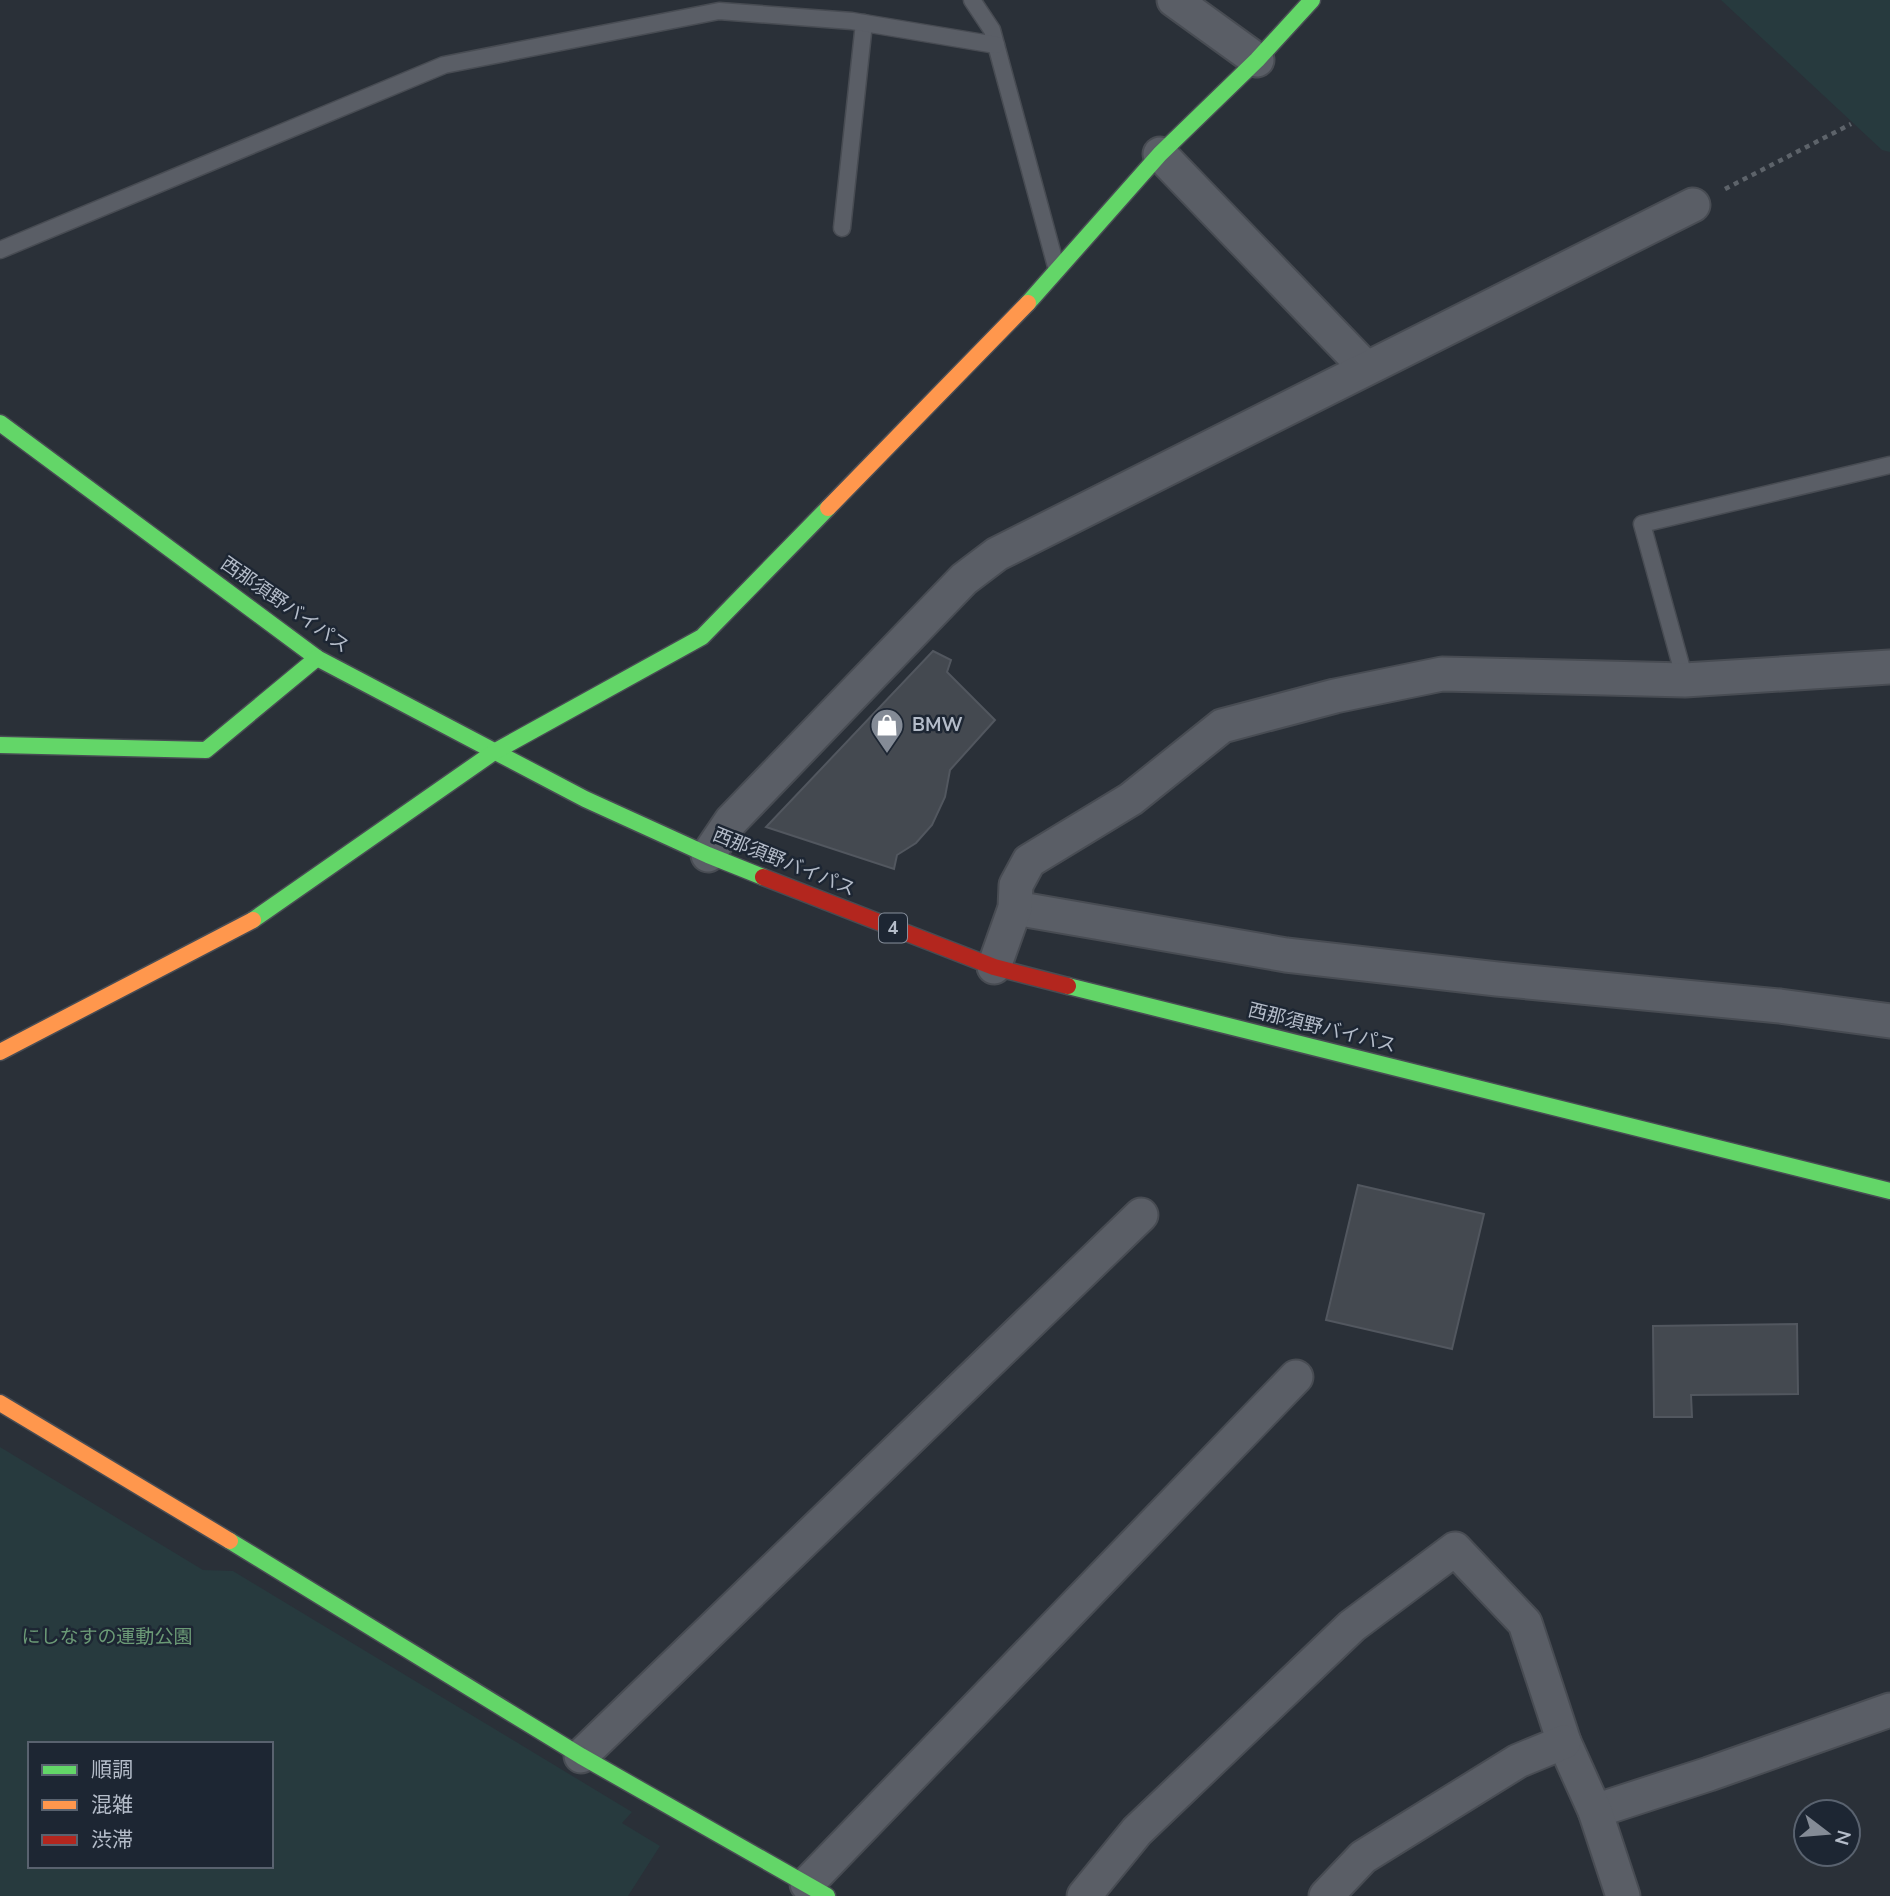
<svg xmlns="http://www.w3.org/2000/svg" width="1890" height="1896" font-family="'Nunito Sans','Noto Sans JP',sans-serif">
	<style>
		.green { fill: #273a3e; fill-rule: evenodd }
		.building { fill: #444950; stroke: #52575f; stroke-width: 2 }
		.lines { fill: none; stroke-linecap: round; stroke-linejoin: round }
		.lane-casing { stroke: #484c53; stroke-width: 19 }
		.street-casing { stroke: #484c53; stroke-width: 37 }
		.fast-casing { stroke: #484c53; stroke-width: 19 }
		.slow-casing { stroke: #484c53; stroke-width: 19 }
		.jam-casing { stroke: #484c53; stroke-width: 19 }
		.path { stroke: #5d636a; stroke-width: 4.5; stroke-dasharray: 5 5; stroke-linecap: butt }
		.lane { stroke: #5a5e66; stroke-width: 16 }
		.street { stroke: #5a5e66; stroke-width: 33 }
		.fast { stroke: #63d668; stroke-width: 16 }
		.slow { stroke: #ff974d; stroke-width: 16 }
		.jam { stroke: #b3261e; stroke-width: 16 }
		.labels { text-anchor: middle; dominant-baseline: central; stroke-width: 5; stroke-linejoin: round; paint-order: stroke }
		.shield { fill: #1d2633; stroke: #878f9c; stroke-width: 2 }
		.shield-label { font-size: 18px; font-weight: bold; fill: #b4bcc9 }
		.street-label { font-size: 19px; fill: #b4bcc9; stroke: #1d2633 }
		.poi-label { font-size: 19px; font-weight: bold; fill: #b4bcc9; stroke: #1d2633; text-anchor: start }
		.park-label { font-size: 19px; fill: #6b9a76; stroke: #1d2633 }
	</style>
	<rect width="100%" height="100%" fill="#2a3038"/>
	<g class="green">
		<polygon points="1721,0 1890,0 1890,152 1882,150"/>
		<path d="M 0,1447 L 203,1570 L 233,1571 L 632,1812 L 622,1823 L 660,1846 L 628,1896 L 0,1896 ZM 30,1744 L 271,1744 L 271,1866 L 30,1866 Z"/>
	</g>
	<g class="building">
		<polygon points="933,651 951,660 947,672 995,720 950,770 945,797 932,825 916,843 897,855 894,869 766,827"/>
		<polygon points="1358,1185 1484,1214 1452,1349 1326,1320"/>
		<polygon points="1797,1324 1798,1394 1691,1395 1692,1417 1654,1417 1653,1326"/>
	</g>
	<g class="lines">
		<defs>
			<g id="lane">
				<polyline points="972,0 992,30 1057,270"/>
				<polyline points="842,228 864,23"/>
				<polyline points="0,250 444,65 719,11 852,21 996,45"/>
				<polyline points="1685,680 1642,524 1890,465"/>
			</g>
			<g id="street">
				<polyline points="1174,0 1257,60"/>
				<polyline points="1160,154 1366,368"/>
				<polyline points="708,855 731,821 964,579 997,554 1693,205"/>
				<polyline points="1015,908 1286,955 1497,979 1780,1006 1890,1021"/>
				<polyline points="994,967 1015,908 1016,885 1029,861 1131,799 1222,726 1335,696 1442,674 1685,680 1890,667"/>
				<polyline points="581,1756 1141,1215"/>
				<polyline points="1595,1811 1709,1774 1890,1710"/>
				<polyline points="807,1884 1296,1377"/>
				<polyline points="1084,1896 1137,1831 1352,1626 1455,1549 1525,1623 1564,1742 1595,1811 1623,1896"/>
				<polyline points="1326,1896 1363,1857 1518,1761 1564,1742"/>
			</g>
			<g id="fast">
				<polyline points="1028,303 1160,154 1257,60 1312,0"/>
				<polyline points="0,423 317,658 585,799 708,855 763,877"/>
				<polyline points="0,745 206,750 317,658"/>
				<polyline points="253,920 494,752 702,637 828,508"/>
				<polyline points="1068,986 1890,1191"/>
				<polyline points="230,1541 581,1756 827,1896"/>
			</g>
			<g id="slow">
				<polyline points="828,508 1028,303"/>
				<polyline points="0,1052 253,920"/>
				<polyline points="0,1403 230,1541"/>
			</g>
			<polyline id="jam" points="763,877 994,967 1068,986"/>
		</defs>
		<use href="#lane" class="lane-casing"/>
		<use href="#street" class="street-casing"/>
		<use href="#fast" class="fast-casing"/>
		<use href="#slow" class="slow-casing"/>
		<use href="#jam" class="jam-casing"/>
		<polyline class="path" points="1725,189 1851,124"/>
		<use href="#lane" class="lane"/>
		<use href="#street" class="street"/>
		<use href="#fast" class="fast"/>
		<use href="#slow" class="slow"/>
		<use href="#jam" class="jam"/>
	</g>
	<defs>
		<symbol id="shop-pin" viewBox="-11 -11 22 30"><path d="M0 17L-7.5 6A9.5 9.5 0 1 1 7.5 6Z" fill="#848b96" stroke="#1d2633"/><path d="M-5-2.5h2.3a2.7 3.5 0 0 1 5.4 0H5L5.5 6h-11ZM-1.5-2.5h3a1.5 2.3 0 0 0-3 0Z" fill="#fff"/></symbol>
	</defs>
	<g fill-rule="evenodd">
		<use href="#shop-pin" x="868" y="706" width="38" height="52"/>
	</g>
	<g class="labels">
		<rect class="shield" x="879" y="913.5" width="28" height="29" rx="5"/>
		<g class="shield-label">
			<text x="893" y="928">4</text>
		</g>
		<g class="street-label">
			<text transform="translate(285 605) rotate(35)">西那須野バイパス</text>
			<text transform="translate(784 862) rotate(22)">西那須野バイパス</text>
			<text transform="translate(1322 1028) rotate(14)">西那須野バイパス</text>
		</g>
		<g class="poi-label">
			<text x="912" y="725">BMW</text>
		</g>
		<g class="park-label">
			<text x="107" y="1637">にしなすの運動公園</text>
		</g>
	</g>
	<rect x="28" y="1742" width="245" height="126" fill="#1d2633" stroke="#59626f" stroke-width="2"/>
	<rect x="42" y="1765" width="35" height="10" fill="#63d668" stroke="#59626f" stroke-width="2"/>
	<text x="91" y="1777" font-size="21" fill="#b4bcc9">順調</text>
	<rect x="42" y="1800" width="35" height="10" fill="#ff974d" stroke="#59626f" stroke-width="2"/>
	<text x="91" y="1812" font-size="21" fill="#b4bcc9">混雑</text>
	<rect x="42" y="1835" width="35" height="10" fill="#b3261e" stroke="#59626f" stroke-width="2"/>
	<text x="91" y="1847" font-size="21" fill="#b4bcc9">渋滞</text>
	<g transform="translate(1827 1833) rotate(106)"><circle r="33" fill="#1d2633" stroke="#59626f" stroke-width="2"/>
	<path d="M0-5L12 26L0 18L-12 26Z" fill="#848b96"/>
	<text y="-10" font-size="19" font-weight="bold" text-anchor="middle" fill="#b4bcc9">N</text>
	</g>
</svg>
